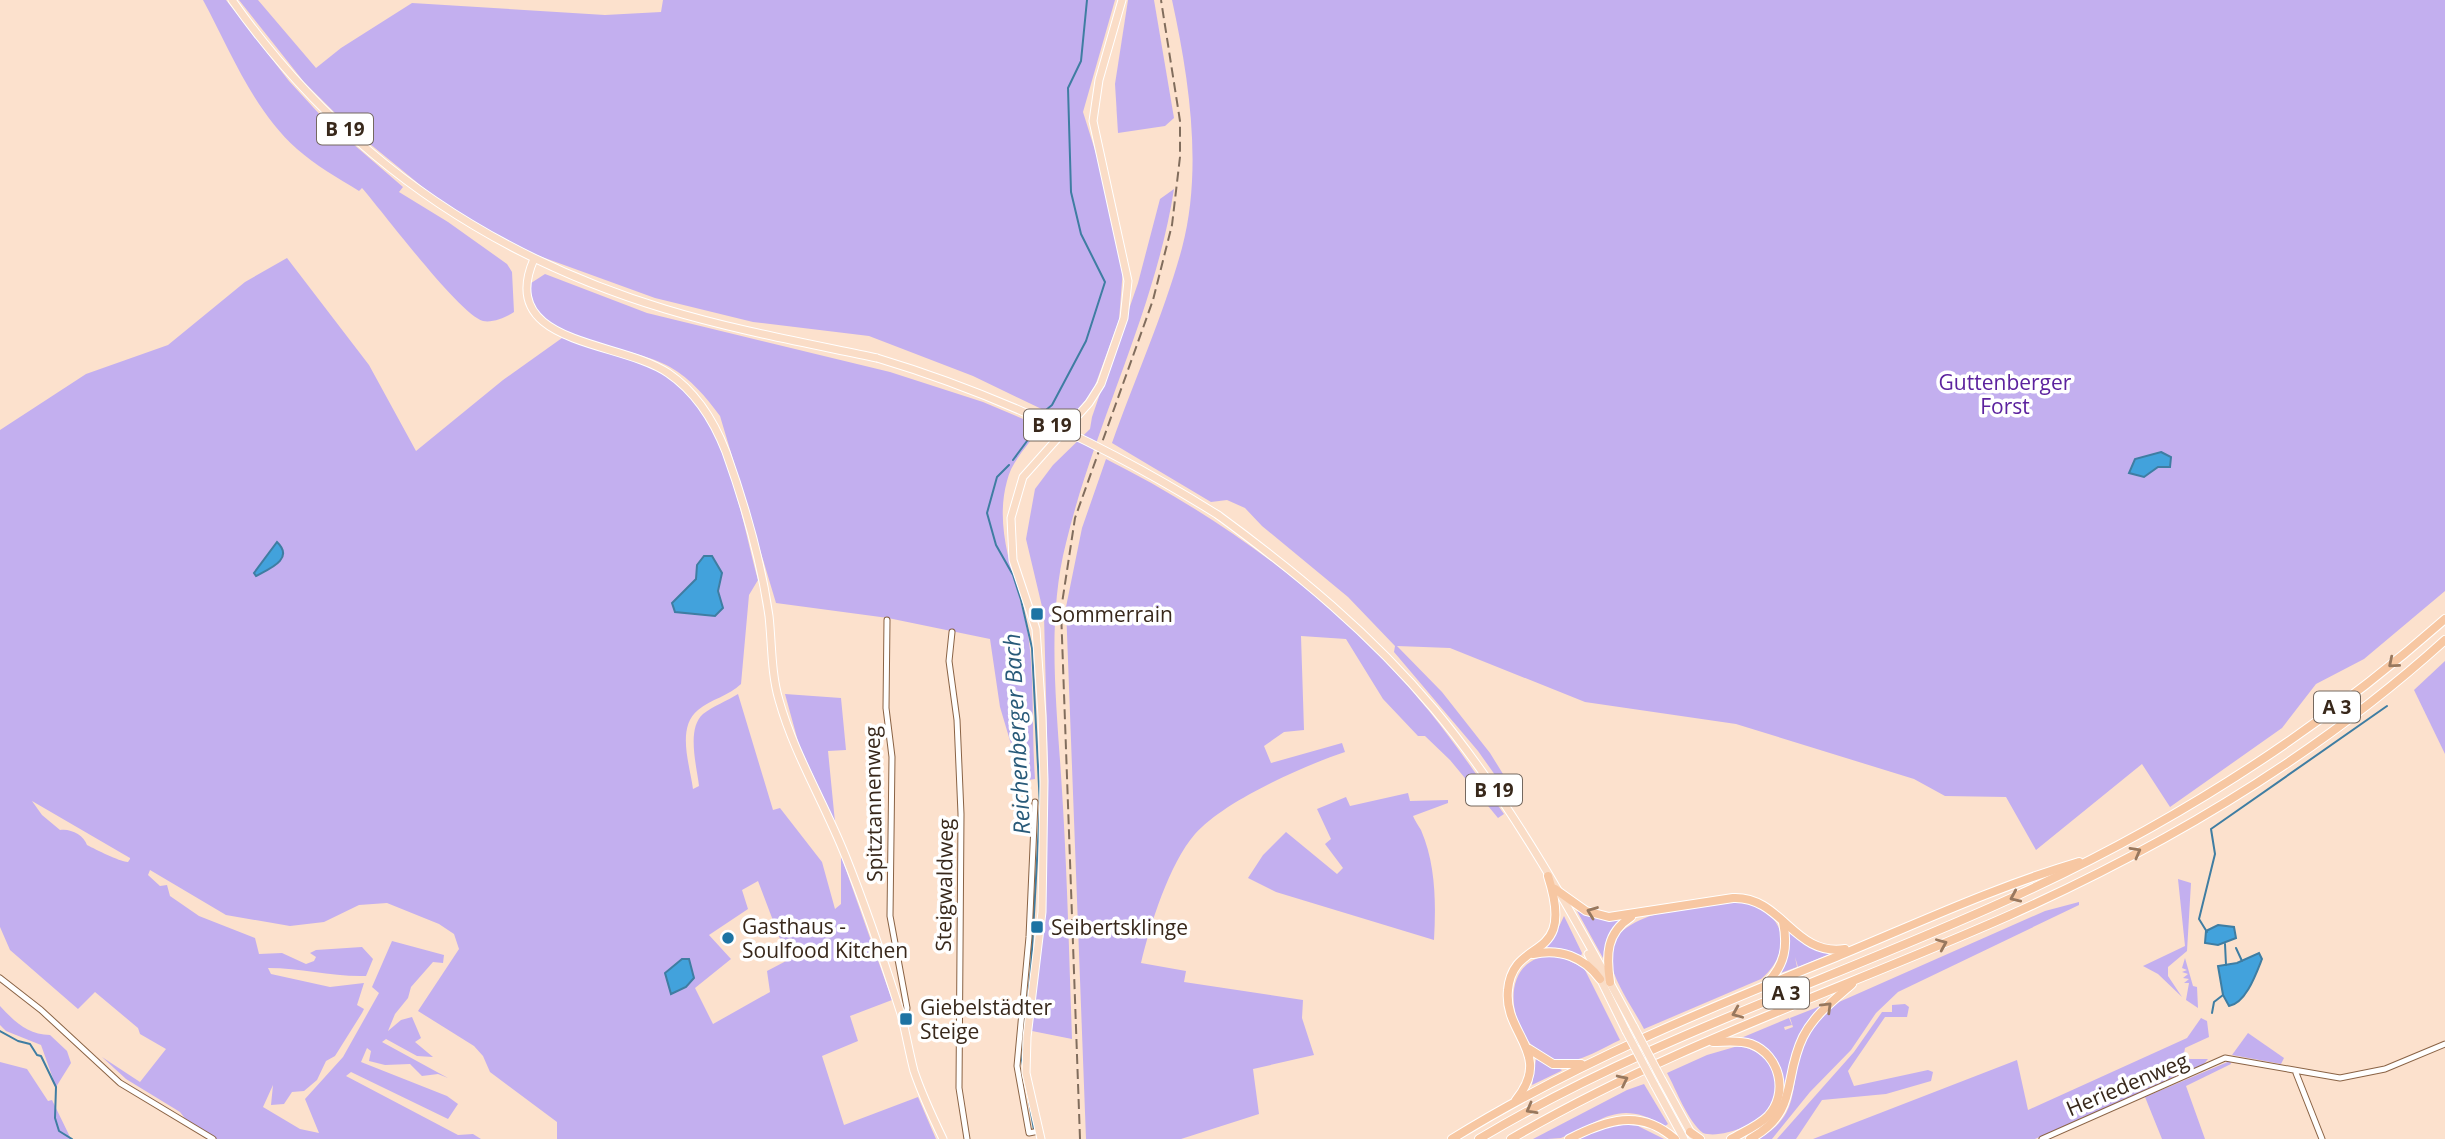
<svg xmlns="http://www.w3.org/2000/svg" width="2445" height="1139" font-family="'Open Sans',sans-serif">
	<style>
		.green { fill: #c3afef; fill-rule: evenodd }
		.water { fill: #42a2dc; stroke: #3f7da2; stroke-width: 2 }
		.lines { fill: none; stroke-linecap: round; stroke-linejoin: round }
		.stream { stroke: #3f7da2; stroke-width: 2 }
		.minor-casing { stroke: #8a6345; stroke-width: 7 }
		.major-casing { stroke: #fff; stroke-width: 9 }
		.highway-casing { stroke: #fff; stroke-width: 10 }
		.minor { stroke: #fff; stroke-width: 5 }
		.major { stroke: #faddc7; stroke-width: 7 }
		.highway { stroke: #f7c7a2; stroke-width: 8 }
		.rail { stroke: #816d5d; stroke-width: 2; stroke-dasharray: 10 5; stroke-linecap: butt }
		.major-bridge-casing { stroke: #fff; stroke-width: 9; stroke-linecap: butt }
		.major-bridge { stroke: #faddc7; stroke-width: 7 }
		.oneway { stroke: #98785e }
		.poi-dot { fill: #1d73a3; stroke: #fff; stroke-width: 2.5 }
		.labels { text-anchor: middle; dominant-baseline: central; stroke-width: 7; stroke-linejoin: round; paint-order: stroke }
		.shield { fill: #fff; stroke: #74685f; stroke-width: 2 }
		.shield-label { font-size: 19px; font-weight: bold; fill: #38281b }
		.park-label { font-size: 21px; fill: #5c229e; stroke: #fff }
		.poi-label { font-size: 21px; fill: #38281b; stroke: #fff; text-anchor: start }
		.street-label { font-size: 21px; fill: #38281b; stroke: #fff }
		.water-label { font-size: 23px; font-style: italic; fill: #285a79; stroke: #fff }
	</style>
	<rect width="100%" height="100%" fill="#fce1cd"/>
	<g class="green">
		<path d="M 203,0 L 226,0 L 289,81 L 323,118 L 403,187 L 399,192 L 448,222 L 507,264 L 512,272 L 514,312 C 507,317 493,323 483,321 C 459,314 383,212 362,188 L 359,191 C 338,178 315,165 297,149 C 253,110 230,50 203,0 Z"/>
		<polygon points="239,0 258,0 316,68 341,48 412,3 605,15 661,12 663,0 1115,0 1083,112 1098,160 1123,269 1119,320 1093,391 1066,424 1052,414 973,376 869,336 753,322 655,298 520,249 452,211 348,126 304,82"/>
		<polygon points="1128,0 1154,0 1174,118 1165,126 1118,133 1115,84"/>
		<path d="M 1172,0 L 2445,0 L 2445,591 L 2364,659 L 2316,684 L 2282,728 L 2170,807 L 2142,764 L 2036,850 L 2006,797 L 1945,796 L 1914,779 L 1736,724 L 1585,702 L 1450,648 L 1397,646 L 1442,692 L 1490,753 L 1521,803 L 1517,806 L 1478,751 L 1394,652 L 1395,646 L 1348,597 L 1262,526 L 1245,508 L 1227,500 L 1211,502 L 1112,443 C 1134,381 1165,311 1182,248 C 1203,169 1189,78 1172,0 Z"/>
		<path d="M 1174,189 C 1155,311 1095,423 1066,543 C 1047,617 1056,699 1061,775 C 1067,863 1069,951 1072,1039 L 1032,1031 L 1048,776 L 1044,615 L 1026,539 L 1035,489 L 1053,465 L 1090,429 L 1092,417 L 1138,283 L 1160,199 Z"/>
		<path d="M 287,258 L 369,365 L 416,451 L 503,380 L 562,338 C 596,348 634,356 664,374 C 726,412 740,515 758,580 L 749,595 L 741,684 C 729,696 711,699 698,710 C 676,728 690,765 693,789 L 699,786 C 697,767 686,729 703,714 C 713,706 727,701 738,694 L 773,810 L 780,808 L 822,862 L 835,909 L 841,904 L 841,856 L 892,1000 L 850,1016 L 858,1041 L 822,1056 L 844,1125 L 918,1097 L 936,1139 L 557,1139 L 557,1122 L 490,1072 L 483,1056 L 474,1046 L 418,1011 L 459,949 L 454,934 L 439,924 L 387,903 L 359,905 L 324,922 L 290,926 L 226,915 L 150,870 L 148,875 L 160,886 L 167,885 L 170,896 L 199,916 L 255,938 L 259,954 L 282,953 L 306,964 L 314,961 L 316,957 L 310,953 L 316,950 L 362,947 L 373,959 L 366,976 C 332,977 302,968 268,968 L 271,974 L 330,987 L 364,983 L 357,1005 L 364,1009 L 362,1013 L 335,1056 L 326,1061 L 317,1080 L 304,1091 L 292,1092 L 284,1104 L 271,1105 L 273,1085 L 263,1107 L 300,1129 L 319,1133 L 305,1099 L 343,1057 L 379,993 L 372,987 L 392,941 L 444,955 L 443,963 L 433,962 L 411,987 L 408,998 L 395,1014 L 388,1031 L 401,1020 L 412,1017 L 421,1038 L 415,1042 L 433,1057 L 417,1056 L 386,1039 L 382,1042 L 448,1078 L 438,1074 L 422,1076 L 410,1064 L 385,1065 L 369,1061 L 371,1051 L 367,1048 L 361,1062 L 447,1096 L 458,1104 L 448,1119 L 351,1072 L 346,1076 L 458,1135 L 473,1134 L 481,1139 L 213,1139 L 191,1126 L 180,1112 L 126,1079 L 102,1057 L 140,1082 L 166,1049 L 140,1034 L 138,1028 L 95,992 L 78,1009 L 10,950 L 0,927 L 0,430 L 86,374 L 168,345 L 245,282 ZM 32,801 L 130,858 L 130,859 L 128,862 C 118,861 97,850 87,845 C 84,835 70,828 60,830 L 42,815 ZM 758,881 L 788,960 L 767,971 L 770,992 L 713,1024 L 695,988 L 731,959 L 709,935 L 748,909 L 742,890 Z"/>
		<path d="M 545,274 L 647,313 L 890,372 L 983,402 L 1040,426 C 1030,445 1012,459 1007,481 C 991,539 1025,594 1030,650 C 1034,692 1032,736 1035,779 L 1022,781 L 1000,707 L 990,639 L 888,618 L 776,603 L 720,416 C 706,397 691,379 670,367 C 633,346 554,343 534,305 C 530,300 529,291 528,285 Z"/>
		<path d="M 1106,459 C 1227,520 1342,605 1429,711 C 1456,744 1480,780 1504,814 L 1498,818 L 1450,760 L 1425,736 L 1418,736 L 1383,699 L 1346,639 L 1301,636 L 1304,730 L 1284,732 L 1264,746 L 1271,763 L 1342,743 L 1345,752 C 1303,766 1224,801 1195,834 C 1169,864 1150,925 1141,963 L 1186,971 L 1184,982 L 1303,1000 L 1302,1018 L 1314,1055 L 1253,1069 L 1259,1114 L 1181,1139 L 1086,1139 L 1066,607 L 1082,528 Z"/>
		<polygon points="2445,661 2445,754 2414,690"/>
		<polygon points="785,694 841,698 846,750 828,751 835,822 799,745"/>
		<path d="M 1408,793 L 1410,801 L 1448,800 L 1448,803 L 1413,816 C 1415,821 1418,825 1421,830 C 1436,865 1436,904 1434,940 L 1276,892 L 1248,878 L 1263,855 L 1286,832 L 1337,874 L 1343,868 L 1325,844 L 1331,839 L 1317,809 L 1346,797 L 1350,806 Z"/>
		<polygon points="2178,879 2191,883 2187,951 2168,967 2168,976 2182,997 2158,974 2143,966 2185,946"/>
		<path d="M 1745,902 C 1787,913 1793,952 1761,979 L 1644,1029 C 1634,1010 1618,988 1612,967 C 1596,909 1708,904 1745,902 Z"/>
		<path d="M 2079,902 L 2079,905 L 1898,992 L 1876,1013 L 1851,1050 L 1810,1092 L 1772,1139 L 1759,1139 C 1801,1114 1789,1089 1802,1049 C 1808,1030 1823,1015 1839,1002 L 2045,911 Z"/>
		<polygon points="1577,911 1600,919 1624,919 1609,934 1603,958"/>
		<polygon points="1564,916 1582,953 1581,956 1563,949 1544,947 1555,935"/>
		<polygon points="1789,932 1810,947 1830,954 1798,967 1795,957 1797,967 1778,974"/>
		<path d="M 1557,955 L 1584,968 L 1620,1040 C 1602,1048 1579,1064 1559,1061 C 1512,1055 1487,955 1557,955 Z"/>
		<polygon points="2185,958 2193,986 2197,987 2198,1008 2186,1000 2189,983 2184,983 2189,979 2183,978 2188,974 2182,972 2187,970 2182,968"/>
		<polygon points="1905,1004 1909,1007 1907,1017 1885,1017 1848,1071 1854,1086 1928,1070 1933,1072 1931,1081 1886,1094 1822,1100 1796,1139 1777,1139 1854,1052 1882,1012 1892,1012 1892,1005"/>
		<path d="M 1823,1005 L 1800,1033 L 1786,1089 L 1783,1089 C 1778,1063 1770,1042 1741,1038 L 1789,1018 L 1792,1025 L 1784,1027 L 1785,1030 L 1793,1027 L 1790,1018 Z"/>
		<path d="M 0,1006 C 14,1021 28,1035 50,1035 L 67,1051 L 71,1063 L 56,1087 L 41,1045 L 6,1031 L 0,1025 Z"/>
		<polygon points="2201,1018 2207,1021 2209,1037 2185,1048 2183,1059 2208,1059 2203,1065 2035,1139 1813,1139 2017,1060 2028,1110 2187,1038"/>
		<polygon points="2248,1033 2284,1058 2281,1064 2232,1055"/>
		<path d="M 1738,1046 C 1769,1050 1788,1082 1768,1109 C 1757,1125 1720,1139 1703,1133 C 1687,1120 1677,1091 1667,1073 L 1707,1055 Z"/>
		<polygon points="1536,1059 1562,1070 1561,1071 1532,1085"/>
		<polygon points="2230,1061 2231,1064 2186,1086 2205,1139 2162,1139 2145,1097"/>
		<polygon points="0,1062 27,1069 48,1101 52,1100 71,1139 0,1139"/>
		<path d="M 1644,1084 L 1668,1124 L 1665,1126 C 1617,1098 1603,1122 1561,1138 C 1553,1139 1542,1139 1533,1139 L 1627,1090 Z"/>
		<polygon points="1614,1124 1634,1124 1664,1139 1578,1139"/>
	</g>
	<g class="water">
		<polygon points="2161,452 2171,457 2170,467 2158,467 2144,477 2129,473 2135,459"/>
		<path d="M 277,542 C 295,559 269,569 256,576 L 254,573 Z"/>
		<polygon points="704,556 712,556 722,573 718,591 723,608 715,616 675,612 672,603 696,579 697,565"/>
		<polygon points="2218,925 2234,927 2236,938 2218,945 2205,943 2206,931"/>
		<path d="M 2259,953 L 2262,959 C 2256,974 2246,1003 2229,1006 L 2223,995 L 2218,966 L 2237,963 Z"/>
		<polygon points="682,959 689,959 694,978 686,987 671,994 665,973"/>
	</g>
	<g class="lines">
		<g class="stream">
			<polyline points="1040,415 1052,405 1086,341 1105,282 1081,234 1071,192 1068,88 1081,61 1087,0"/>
			<polyline points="1030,437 1055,430"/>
			<polyline points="1013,460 1030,437 1038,420"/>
			<polyline points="1009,465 997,477 987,513 996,545 1013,575 1021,600 1032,648 1040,806 1031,968 1022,1060 1034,1130"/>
			<polyline points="2207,932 2199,919 2215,854 2211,829 2387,706"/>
			<polyline points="2225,944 2226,965"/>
			<polyline points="2236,948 2242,961"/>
			<polyline points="2212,1013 2214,1002 2223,995"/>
			<polyline points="0,1031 18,1041 30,1044 37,1055 41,1056 56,1087 55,1118 59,1131 72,1139"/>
		</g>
		<defs>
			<g id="minor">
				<polyline points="887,620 886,708 892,757 890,916 907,1008 905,1021"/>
				<polyline points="952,632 949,661 957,720 961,814 959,1088 967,1139"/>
				<polyline points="1035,802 1029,937 1017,1066 1029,1133 1039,1131"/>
				<polyline points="0,978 41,1010 120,1083 213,1139"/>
				<polyline points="2296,1073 2322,1139"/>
				<polyline points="2042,1139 2225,1058 2340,1078 2385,1069 2445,1044"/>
			</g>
			<g id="major">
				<path d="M 232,0 C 340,153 486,255 665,309 C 734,330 806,343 877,358"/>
				<path d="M 534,259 C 496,346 620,340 668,373 C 696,392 714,421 726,452 C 745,505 761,561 769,616 C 772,643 771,673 779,700 C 794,754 824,802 845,855 C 866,907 884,961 901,1014 C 906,1033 909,1052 914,1071 C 922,1095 932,1116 943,1139"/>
				<path d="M 1218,515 C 1297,573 1371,634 1434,709 C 1514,805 1575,918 1634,1027"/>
				<polyline points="1588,954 1626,1031"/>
				<polyline points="1662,1080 1692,1135"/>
				<polyline points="1654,1084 1684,1139"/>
				<polyline points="1041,1139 1026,1073 1027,1037 1042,912 1044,781 1042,716 1036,629 1013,560 1011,518 1023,477 1089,403 1101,384 1124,318 1128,281 1093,121 1099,80 1122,0"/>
			</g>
			<g id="highway">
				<path d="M 1555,889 L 1586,911 L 1609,917 L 1733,898 C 1782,896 1794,957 1845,949"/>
				<path d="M 1533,954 C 1560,948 1584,957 1600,979"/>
				<path d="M 1610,982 C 1606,955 1606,933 1631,917"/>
				<path d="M 1767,983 C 1785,965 1788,946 1783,922"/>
				<path d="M 1713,1042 C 1726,1042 1739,1040 1751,1044 C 1780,1055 1789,1093 1768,1116 C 1758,1126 1743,1132 1731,1139"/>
				<polyline points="1529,1049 1553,1064 1581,1064"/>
				<path d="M 1516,1100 C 1554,1053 1503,1034 1508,990 C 1513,934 1577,966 1548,876"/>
				<polyline points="1690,1132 1700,1139"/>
				<path d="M 1452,1139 C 1573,1064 1704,1010 1836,957 C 1916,924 1995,887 2079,862"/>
				<path d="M 1479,1139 C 1649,1037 1839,978 2018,895 C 2173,824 2317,732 2445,619"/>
				<path d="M 1511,1139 C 1668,1047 1843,989 2008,916 C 2165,846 2318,755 2445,640"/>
				<path d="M 1569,1139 C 1606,1120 1640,1108 1675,1139"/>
				<path d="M 1750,1139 C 1800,1111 1782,1080 1803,1037 C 1814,1015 1834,1000 1852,984"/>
			</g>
		</defs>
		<use href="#minor" class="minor-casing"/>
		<use href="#major" class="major-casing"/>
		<use href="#highway" class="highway-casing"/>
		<use href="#minor" class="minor"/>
		<use href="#major" class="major"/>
		<use href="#highway" class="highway"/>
		<polyline class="rail" points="1080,1139 1061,610 1075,518 1153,300 1172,225 1180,157 1180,121 1161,0"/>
		<defs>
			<g id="major-bridge">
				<path d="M 877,358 C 997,394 1111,448 1218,515"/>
				<polyline points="1634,1027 1662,1080"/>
				<polyline points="1626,1031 1654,1084"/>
			</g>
		</defs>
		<use href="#major-bridge" class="major-bridge-casing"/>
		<use href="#major-bridge" class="major-bridge"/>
	</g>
	<defs><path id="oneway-chevron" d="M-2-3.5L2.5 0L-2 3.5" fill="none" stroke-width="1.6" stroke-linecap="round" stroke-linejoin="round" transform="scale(1.75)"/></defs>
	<g class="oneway">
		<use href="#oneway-chevron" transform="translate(2393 663) rotate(140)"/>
		<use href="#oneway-chevron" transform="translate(2136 852) rotate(-29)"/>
		<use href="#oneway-chevron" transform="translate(2015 897) rotate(156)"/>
		<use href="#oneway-chevron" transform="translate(1592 912) rotate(-159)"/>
		<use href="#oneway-chevron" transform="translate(1942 944) rotate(-23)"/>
		<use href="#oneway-chevron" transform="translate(1827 1007) rotate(-44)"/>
		<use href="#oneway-chevron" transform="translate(1737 1013) rotate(157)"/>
		<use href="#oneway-chevron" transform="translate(1623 1080) rotate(-26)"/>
		<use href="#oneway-chevron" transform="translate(1531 1109) rotate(151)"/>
	</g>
	<g class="poi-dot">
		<rect x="1030" y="607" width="14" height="14" rx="3.5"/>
		<rect x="1030" y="920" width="14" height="14" rx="3.5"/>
		<circle cx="728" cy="938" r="7"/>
		<rect x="899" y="1012" width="14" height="14" rx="3.5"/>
	</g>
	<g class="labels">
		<g class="shield">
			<rect x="317" y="113.5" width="56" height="31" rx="5"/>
			<rect x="1024" y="409.5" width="56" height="31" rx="5"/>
			<rect x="2314" y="691.5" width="46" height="31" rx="5"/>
			<rect x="1466" y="774.5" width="56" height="31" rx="5"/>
			<rect x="1763" y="977.5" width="46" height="31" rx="5"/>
		</g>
		<g class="shield-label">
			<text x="345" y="129">B 19</text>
			<text x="1052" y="425">B 19</text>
			<text x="2337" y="707">A 3</text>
			<text x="1494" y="790">B 19</text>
			<text x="1786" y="993">A 3</text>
		</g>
		<g class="park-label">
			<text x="2005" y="382">Guttenberger<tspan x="2005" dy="24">Forst</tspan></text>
		</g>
		<g class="poi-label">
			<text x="1051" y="614">Sommerrain</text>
			<text x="742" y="926">Gasthaus -<tspan x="742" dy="24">Soulfood Kitchen</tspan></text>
			<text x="1051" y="927">Seibertsklinge</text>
			<text x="920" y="1007">Giebelstädter<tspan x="920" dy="24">Steige</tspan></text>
		</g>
		<g class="street-label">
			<text transform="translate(873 804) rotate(-91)">Spitztannenweg</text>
			<text transform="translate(944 885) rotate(-89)">Steigwaldweg</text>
			<text transform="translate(2127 1084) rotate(-23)">Heriedenweg</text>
		</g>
		<g class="water-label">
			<text transform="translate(1016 734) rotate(-93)">Reichenberger Bach</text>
		</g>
	</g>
</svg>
